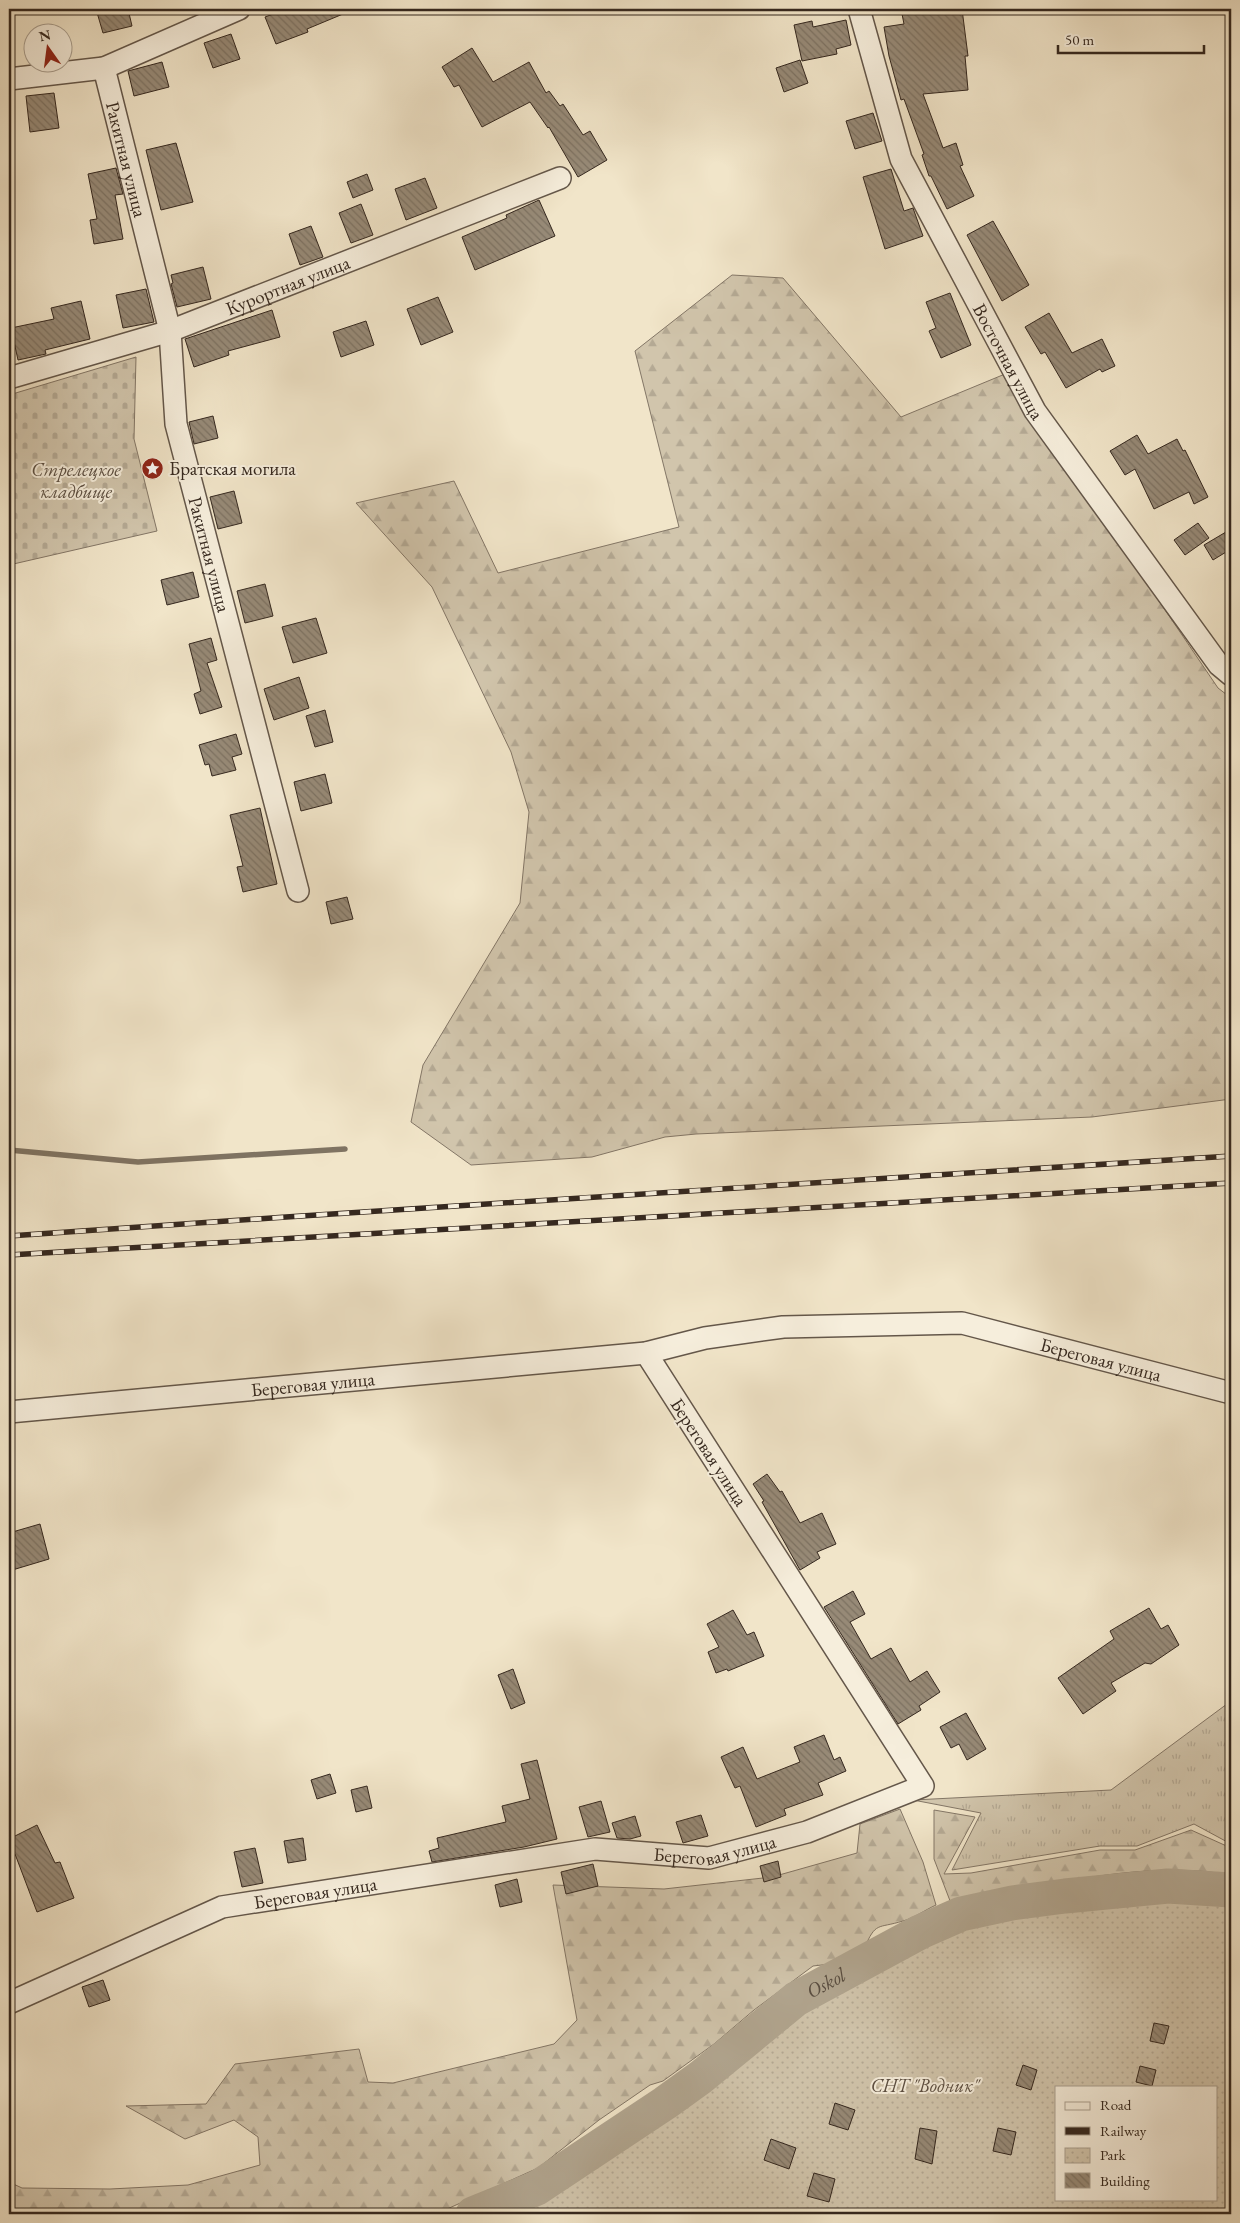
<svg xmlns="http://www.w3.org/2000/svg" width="1240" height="2223" font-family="'EB Garamond',serif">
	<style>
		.grass { fill: url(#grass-tufts); stroke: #837666 }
		.forest { fill: url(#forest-firs); stroke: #837666 }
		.cemetery { fill: url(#cemetery-stones); stroke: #837666 }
		.park { fill: url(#park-dots); stroke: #837666; fill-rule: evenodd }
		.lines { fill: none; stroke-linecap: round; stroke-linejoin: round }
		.stream { stroke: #7f7362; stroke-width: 5.5 }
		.river { stroke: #b1a58f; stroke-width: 35 }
		.building { fill: url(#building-back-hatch); stroke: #35281f }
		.street-casing { stroke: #64574a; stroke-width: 24 }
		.street { stroke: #f6eedc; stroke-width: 21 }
		.rail-casing { stroke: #35281f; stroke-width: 5.5 }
		.rail { stroke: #f6eedc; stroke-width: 4; stroke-dasharray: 11; stroke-linecap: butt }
		.labels { text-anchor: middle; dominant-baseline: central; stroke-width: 4; stroke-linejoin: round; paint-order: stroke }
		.street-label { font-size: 19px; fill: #35281f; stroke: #f6eedc }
		.poi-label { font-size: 19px; fill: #35281f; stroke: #f6eedc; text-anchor: start }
		.park-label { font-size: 19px; font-style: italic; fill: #5c4f42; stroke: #f6eedc }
		.water-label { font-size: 20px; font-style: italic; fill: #5a4e41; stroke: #f6eedc }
	</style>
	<defs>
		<pattern id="grass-tufts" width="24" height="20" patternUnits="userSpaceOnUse" patternTransform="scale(1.25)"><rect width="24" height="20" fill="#d1c5ac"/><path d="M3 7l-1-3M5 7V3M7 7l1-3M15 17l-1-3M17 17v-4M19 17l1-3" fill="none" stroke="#b4a994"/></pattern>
		<pattern id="forest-firs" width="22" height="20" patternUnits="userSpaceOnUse" patternTransform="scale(1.25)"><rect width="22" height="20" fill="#d1c5ac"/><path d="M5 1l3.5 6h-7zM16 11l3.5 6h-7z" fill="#b4a994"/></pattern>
		<pattern id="cemetery-stones" width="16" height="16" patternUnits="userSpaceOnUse" patternTransform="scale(1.25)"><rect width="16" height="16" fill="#d1c5ac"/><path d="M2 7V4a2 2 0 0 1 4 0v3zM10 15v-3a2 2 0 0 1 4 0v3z" fill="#b4a994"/></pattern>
		<pattern id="park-dots" width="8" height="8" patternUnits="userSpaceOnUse" patternTransform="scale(1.25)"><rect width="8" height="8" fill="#d1c5ac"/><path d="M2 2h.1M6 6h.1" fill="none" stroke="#b4a994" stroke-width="1.8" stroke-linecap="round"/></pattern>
		<pattern id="building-back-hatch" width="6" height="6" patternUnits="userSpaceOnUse" patternTransform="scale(1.25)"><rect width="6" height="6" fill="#978a77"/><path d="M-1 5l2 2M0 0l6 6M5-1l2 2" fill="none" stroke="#7c7161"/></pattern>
	</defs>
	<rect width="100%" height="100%" fill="#f1e5c9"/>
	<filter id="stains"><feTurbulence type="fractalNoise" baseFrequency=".004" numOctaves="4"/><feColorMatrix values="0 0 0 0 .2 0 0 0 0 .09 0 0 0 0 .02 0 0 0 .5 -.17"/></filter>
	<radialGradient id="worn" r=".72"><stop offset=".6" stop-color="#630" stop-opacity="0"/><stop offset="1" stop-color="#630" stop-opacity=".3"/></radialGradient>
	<polygon class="grass" points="1231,1701 1231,1844 1194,1824 1137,1846 1100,1846 952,1870 981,1813 913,1800 1111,1790"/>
	<g class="forest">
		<polygon points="732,275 783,278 901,417 1005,374 1218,688 1231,698 1231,1099 1092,1117 696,1134 665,1137 592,1157 471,1165 411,1122 423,1065 520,903 529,812 511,752 432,587 356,503 454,481 498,573 679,527 635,351"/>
		<path d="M 900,1809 L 923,1862 L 936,1905 C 925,1910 914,1918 903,1921 C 877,1929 876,1921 864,1949 L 842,1957 L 830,1964 L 813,1966 L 754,2010 L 714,2044 L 663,2081 L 650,2085 L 599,2120 L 538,2168 L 436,2214 L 9,2214 L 9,2182 L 22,2188 L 110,2189 L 188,2185 L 260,2165 L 258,2137 L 234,2120 L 185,2139 L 126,2106 L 206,2104 L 235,2064 L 359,2049 L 368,2082 L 393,2083 L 554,2044 L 577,2020 L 553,1885 L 664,1889 L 772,1877 L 857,1853 L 860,1824 Z"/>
		<path d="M 934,1810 L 975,1817 L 944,1874 L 971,1873 L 1100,1850 L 1135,1850 L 1191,1830 L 1231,1848 L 1231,1875 C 1157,1862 1080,1878 1008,1893 C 990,1896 968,1898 952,1906 L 934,1859 Z"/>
	</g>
	<polygon class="cemetery" points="136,357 134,439 157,531 9,565 9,395"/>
	<path class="park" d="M 1165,1894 L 1231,1898 L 1231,2214 L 489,2214 L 540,2194 L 670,2110 L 706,2082 L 748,2045 L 798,2007 L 837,1985 L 962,1924 L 1013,1911 ZM 1056,2087 L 1216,2087 L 1216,2199 L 1056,2199 Z"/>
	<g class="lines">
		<polyline class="stream" points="9,1150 138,1162 345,1149"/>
		<path class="river" id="s1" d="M 473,2214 L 537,2188 L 665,2103 L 701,2077 L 796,1999 L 920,1932 L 961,1914 L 1012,1903 L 1065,1896 L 1168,1886 L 1231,1890"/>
	</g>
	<g class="building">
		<polygon points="96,9 128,9 132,26 103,33"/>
		<polygon points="287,9 355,9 307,29 308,32 276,44 265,17"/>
		<polygon points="901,9 962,9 968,56 965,56 968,90 923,94 943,148 956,143 963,165 960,166 974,196 947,209 931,176 929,176 922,155 924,154 904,99 901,100 889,56 884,27 904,24"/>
		<polygon points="846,20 851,45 836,49 837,54 802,61 794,25 812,21 813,27"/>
		<polygon points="231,34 240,59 213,68 204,43"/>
		<polygon points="472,48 493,82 529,62 546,93 549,91 560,106 563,104 583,135 590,131 607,160 578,177 549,127 548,128 530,102 482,127 459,85 454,87 442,67"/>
		<polygon points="800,60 808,83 784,92 776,68"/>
		<polygon points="162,62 169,87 134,96 128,71"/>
		<polygon points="54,93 59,128 30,132 26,96"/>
		<polygon points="873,113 882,141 855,149 846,121"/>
		<polygon points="176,143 193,202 161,210 146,150"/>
		<polygon points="116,168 123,194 115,195 123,239 94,244 90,220 97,219 88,174"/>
		<polygon points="891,169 904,211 913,208 923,236 885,249 863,177"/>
		<polygon points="367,174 373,190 353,198 347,182"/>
		<polygon points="425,178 437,208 406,220 395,189"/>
		<polygon points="539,200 555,236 475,270 462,237 507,218 506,215"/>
		<polygon points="361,204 373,235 351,243 339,213"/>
		<polygon points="993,221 1029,285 1002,301 967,235"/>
		<polygon points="311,226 323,257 300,265 289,234"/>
		<polygon points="203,267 211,299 177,307 171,284 173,283 171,275"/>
		<polygon points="146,289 154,322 123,328 116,295"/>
		<polygon points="950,293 971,345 941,358 929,331 936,328 926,302"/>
		<polygon points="438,297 453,332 421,345 407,309"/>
		<polygon points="81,301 90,339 45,350 46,354 18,360 11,328 54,319 51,308"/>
		<polygon points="272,310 280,337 228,351 229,355 194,367 185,339"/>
		<polygon points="1049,313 1072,353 1102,339 1115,366 1102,372 1100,369 1066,388 1045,352 1041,354 1025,327"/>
		<polygon points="366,321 374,345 341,357 333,332"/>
		<polygon points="213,416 218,438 194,444 189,422"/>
		<polygon points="1137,435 1148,454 1177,439 1183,451 1185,450 1208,497 1194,504 1189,492 1154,509 1135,469 1125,475 1110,451"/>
		<polygon points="234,491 242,523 218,529 210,497"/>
		<polygon points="1198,523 1209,538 1185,555 1174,540"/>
		<polygon points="1231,529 1231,549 1213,560 1204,545"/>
		<polygon points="193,572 199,597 167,605 161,580"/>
		<polygon points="265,584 273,616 245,623 237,591"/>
		<polygon points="316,618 327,653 293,663 282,627"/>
		<polygon points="211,638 217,660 207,663 222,707 200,714 194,694 201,691 189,644"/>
		<polygon points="299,677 309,708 274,720 264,689"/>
		<polygon points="325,710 333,742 315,747 306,716"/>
		<polygon points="236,734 242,754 232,757 236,770 212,776 209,764 205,765 199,745"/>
		<polygon points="325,774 332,803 301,811 294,782"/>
		<polygon points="260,808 277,884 243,892 237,867 243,866 230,815"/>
		<polygon points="347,897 353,919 331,924 326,902"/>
		<polygon points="767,1474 780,1492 782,1491 800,1523 822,1513 836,1544 817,1552 820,1558 800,1570 762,1502 764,1501 753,1484"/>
		<polygon points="40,1524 49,1559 9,1571 9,1533"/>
		<polygon points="853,1591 865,1614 850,1622 871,1659 891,1648 910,1682 927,1671 940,1692 919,1706 921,1710 898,1724 824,1607"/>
		<polygon points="1149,1608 1161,1629 1168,1625 1179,1645 1151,1664 1145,1663 1111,1683 1116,1691 1083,1714 1058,1678 1114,1639 1110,1631"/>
		<polygon points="733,1610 747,1635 754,1632 764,1656 728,1671 727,1669 716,1673 708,1652 719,1647 707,1624"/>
		<polygon points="513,1669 525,1703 511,1709 498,1675"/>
		<polygon points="966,1713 986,1749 967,1760 959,1744 951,1748 940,1727"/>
		<polygon points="824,1735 834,1760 840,1757 846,1771 818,1783 823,1795 784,1809 786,1815 756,1827 740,1786 735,1788 721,1757 743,1747 757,1779 800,1762 794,1747"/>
		<polygon points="537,1760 557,1839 524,1847 432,1862 429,1851 439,1848 437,1838 506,1822 502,1806 530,1799 521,1764"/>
		<polygon points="330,1774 336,1793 317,1799 311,1780"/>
		<polygon points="367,1786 372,1808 356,1812 351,1790"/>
		<polygon points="601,1801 610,1832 588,1837 579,1807"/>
		<polygon points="701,1815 708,1836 683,1843 676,1822"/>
		<polygon points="635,1816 641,1836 630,1839 617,1838 612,1823"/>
		<polygon points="37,1825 55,1863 60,1862 74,1898 37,1912 15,1854 9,1857 9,1839"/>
		<polygon points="303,1838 306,1860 288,1863 284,1841"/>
		<polygon points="255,1848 263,1883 242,1887 234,1852"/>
		<polygon points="778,1861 781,1877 764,1882 760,1866"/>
		<polygon points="593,1864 598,1886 566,1894 561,1872"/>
		<polygon points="517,1879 522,1902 500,1907 495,1885"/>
		<polygon points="103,1980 110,2000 89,2007 82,1987"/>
		<polygon points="1154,2023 1169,2026 1164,2044 1150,2041"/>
		<polygon points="1023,2065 1037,2070 1031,2090 1016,2085"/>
		<polygon points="1140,2066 1156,2070 1152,2086 1136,2082"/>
		<polygon points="835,2103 855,2110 848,2130 829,2124"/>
		<polygon points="920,2128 937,2131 932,2164 915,2159"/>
		<polygon points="998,2128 1016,2132 1011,2155 993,2151"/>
		<polygon points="771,2139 796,2148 789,2169 764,2160"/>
		<polygon points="814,2173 835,2179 829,2202 807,2196"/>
	</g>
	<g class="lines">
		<defs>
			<g id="street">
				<path id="s2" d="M 859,9 L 901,159 L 1035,411 L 1219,665 L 1231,675"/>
				<path id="s3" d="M 104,68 L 170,331 L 176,424 L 298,891"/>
				<polyline points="9,79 104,68 239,9"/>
				<path id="s4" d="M 9,378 L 170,331 L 560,178"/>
				<path id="s5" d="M 9,1412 L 646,1353 L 705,1338 L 783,1327 L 962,1323 L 1231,1393"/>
				<path id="s6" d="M 9,2003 L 222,1907 L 595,1849 L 709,1858 L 807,1832 L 923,1786 L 646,1353"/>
			</g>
		</defs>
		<use href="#street" class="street-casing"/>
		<use href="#street" class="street"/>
		<defs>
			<g id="rail">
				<polyline points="9,1236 286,1217 1231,1156"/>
				<polyline points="9,1255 1231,1183"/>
			</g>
		</defs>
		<use href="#rail" class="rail-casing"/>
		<use href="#rail" class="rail"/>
	</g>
	<defs>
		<symbol id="sight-disc" viewBox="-11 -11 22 22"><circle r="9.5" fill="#8f2418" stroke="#f6eedc"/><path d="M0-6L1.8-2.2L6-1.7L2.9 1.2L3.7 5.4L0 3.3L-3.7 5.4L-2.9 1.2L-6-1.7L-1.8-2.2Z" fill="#fff"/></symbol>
	</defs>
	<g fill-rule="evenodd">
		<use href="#sight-disc" x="140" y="456" width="25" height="25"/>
	</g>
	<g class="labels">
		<g class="street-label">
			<text stroke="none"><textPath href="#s3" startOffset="94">Ракитная улица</textPath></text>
			<text stroke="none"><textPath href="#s4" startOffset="294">Курортная улица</textPath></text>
			<text stroke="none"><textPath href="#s2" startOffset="385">Восточная улица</textPath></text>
			<text stroke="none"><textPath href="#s3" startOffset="499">Ракитная улица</textPath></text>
			<text stroke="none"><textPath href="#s5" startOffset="1102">Береговая улица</textPath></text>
			<text stroke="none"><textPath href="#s5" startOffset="305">Береговая улица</textPath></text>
			<text transform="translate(709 1452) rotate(57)">Береговая улица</text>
			<text stroke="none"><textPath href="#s6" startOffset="732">Береговая улица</textPath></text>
			<text stroke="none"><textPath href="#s6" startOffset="328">Береговая улица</textPath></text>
		</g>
		<g class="poi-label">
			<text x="169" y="468">Братская могила</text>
		</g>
		<g class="park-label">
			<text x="76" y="469">Стрелецкое<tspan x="76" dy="22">кладбище</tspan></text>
			<text x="925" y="2085">СНТ "Водник"</text>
		</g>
		<g class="water-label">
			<text stroke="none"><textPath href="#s1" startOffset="424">Oskol</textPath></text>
		</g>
	</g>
	<rect width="1240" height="2223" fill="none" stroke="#f1e5c9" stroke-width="30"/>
	<rect x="10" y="10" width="1220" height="2203" fill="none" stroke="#35281f" stroke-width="2.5"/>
	<rect x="15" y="15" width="1210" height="2193" fill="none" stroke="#35281f"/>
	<rect x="1055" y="2086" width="162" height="115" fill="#f6eedc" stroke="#a99f90"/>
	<rect x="1065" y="2102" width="25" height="8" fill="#f6eedc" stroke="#a99f90"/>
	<text x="1100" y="2110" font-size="15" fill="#35281f">Road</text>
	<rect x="1065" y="2127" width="25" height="8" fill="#35281f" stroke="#a99f90"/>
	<text x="1100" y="2136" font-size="15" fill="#35281f">Railway</text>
	<rect x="1065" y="2148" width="25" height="15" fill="url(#park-dots)" stroke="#a99f90"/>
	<text x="1100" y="2160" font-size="15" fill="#35281f">Park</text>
	<rect x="1065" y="2173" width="25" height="15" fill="url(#building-back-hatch)" stroke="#a99f90"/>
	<text x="1100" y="2186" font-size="15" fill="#35281f">Building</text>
	<g transform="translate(48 48) rotate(346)"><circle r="24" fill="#f6eedc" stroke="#a99f90"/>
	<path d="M0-4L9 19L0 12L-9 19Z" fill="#8f2418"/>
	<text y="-8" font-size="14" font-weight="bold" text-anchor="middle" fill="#35281f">N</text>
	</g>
	<path d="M1058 45v8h146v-8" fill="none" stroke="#35281f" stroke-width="2.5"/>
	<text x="1065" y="45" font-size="15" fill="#35281f" stroke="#f6eedc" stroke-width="4" paint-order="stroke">50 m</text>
	<rect width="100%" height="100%" filter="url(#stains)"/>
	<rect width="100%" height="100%" fill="url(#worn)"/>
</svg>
